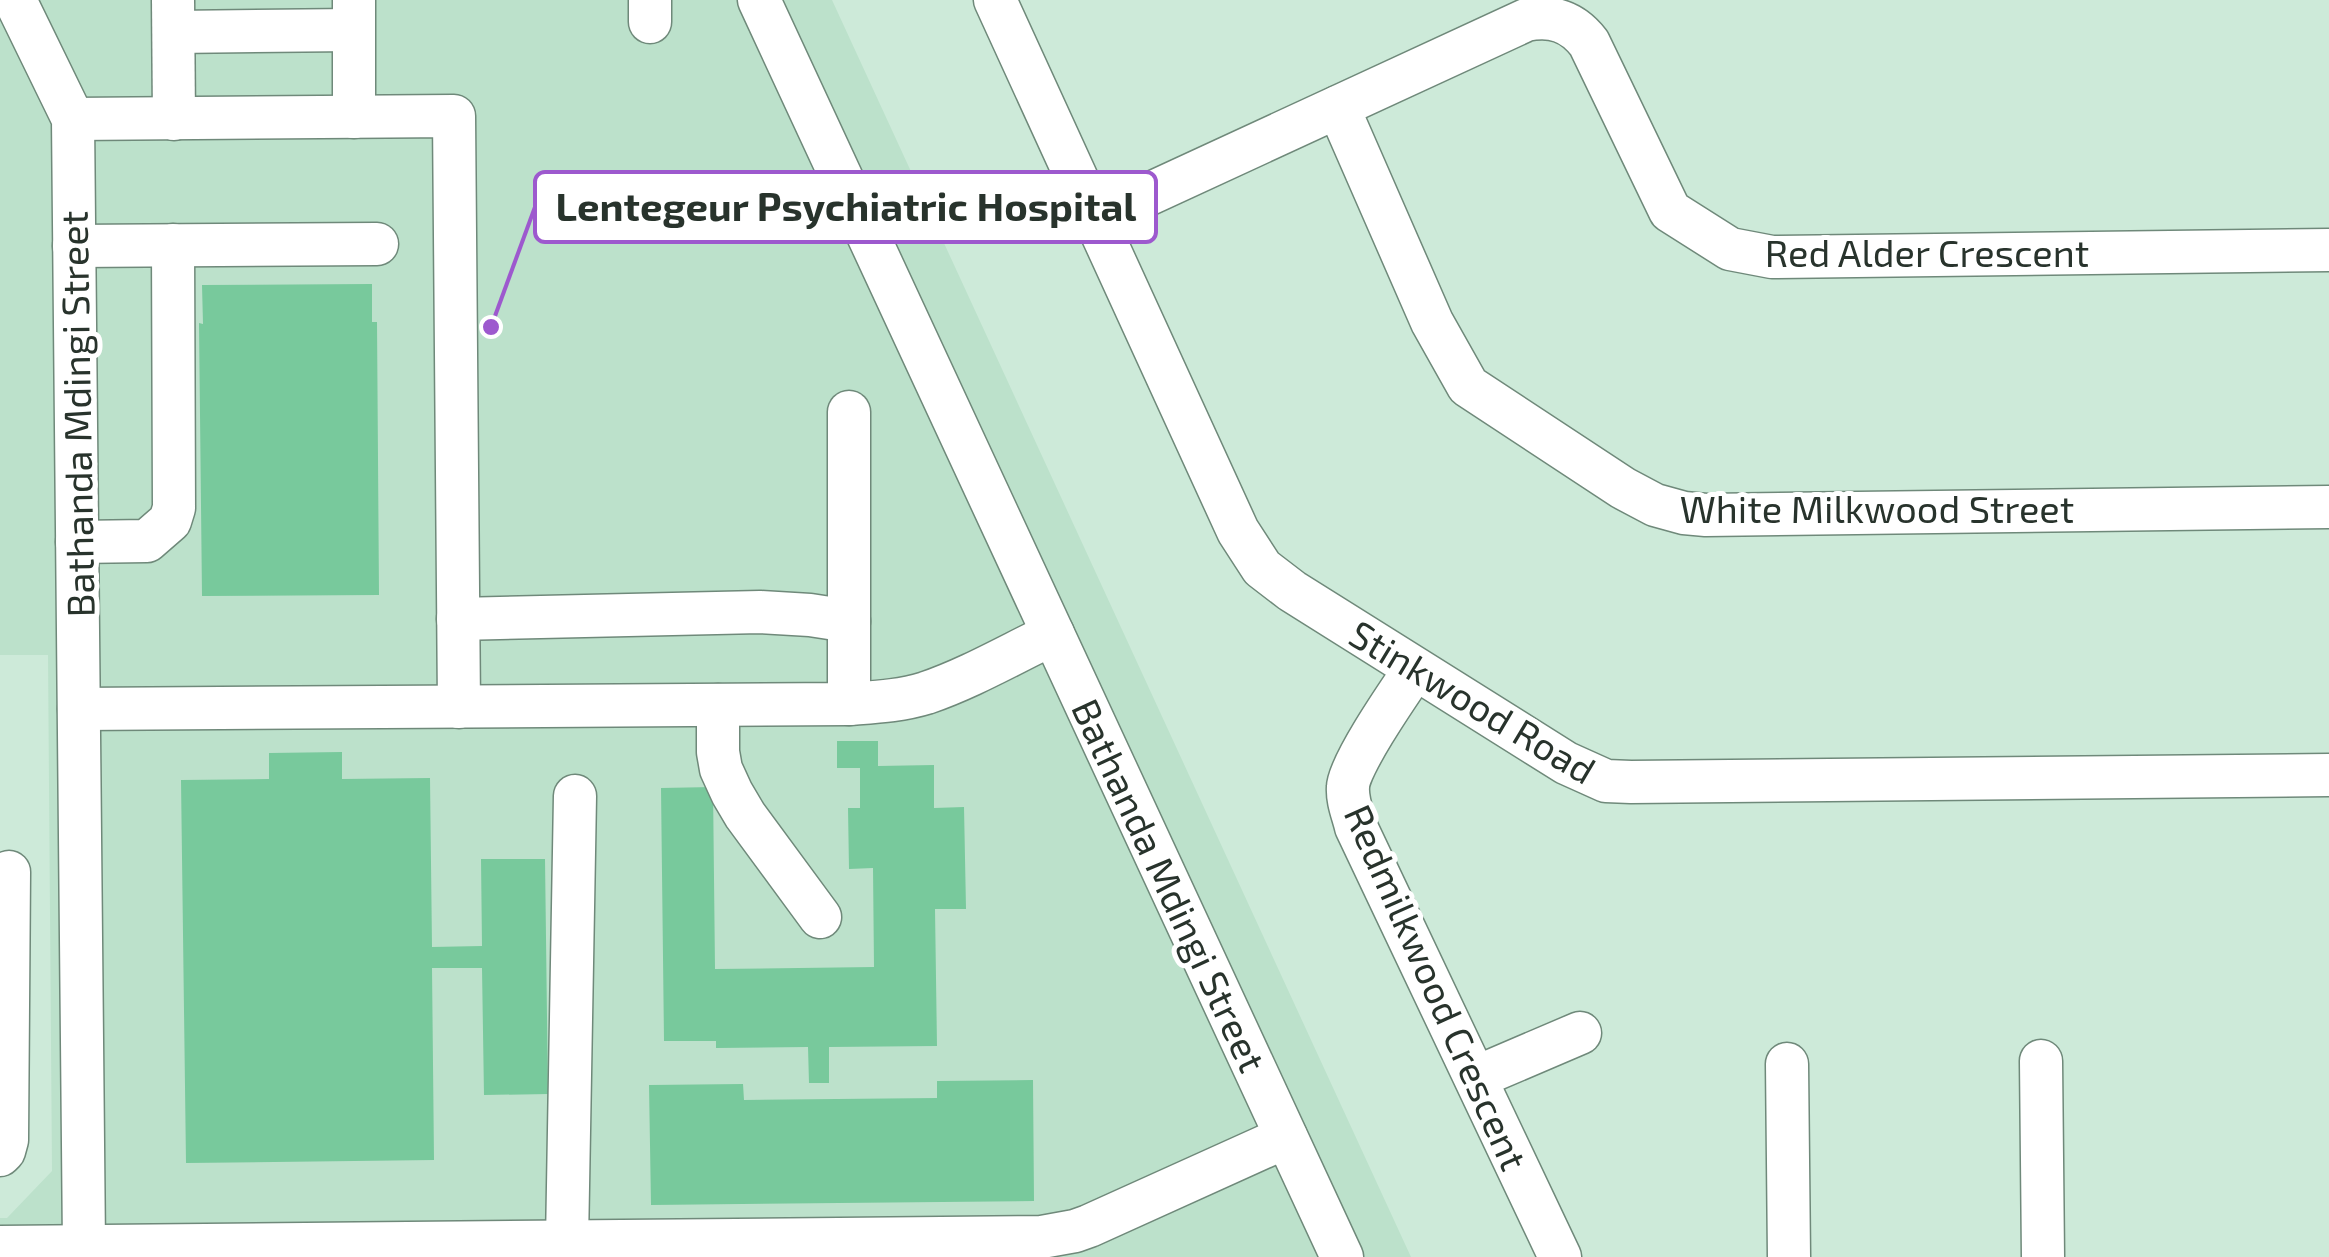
<svg xmlns="http://www.w3.org/2000/svg" width="2329" height="1257" font-family="'Exo 2',sans-serif">
	<style>
		.built { fill: #bce1cb }
		.building { fill: #78c99c }
		.lines { fill: none; stroke-linecap: round; stroke-linejoin: round }
		.minor-casing { stroke: #6f897a; stroke-width: 45 }
		.minor { stroke: #fff; stroke-width: 42 }
		.labels { text-anchor: middle; dominant-baseline: central; stroke-width: 10; stroke-linejoin: round; paint-order: stroke }
		.street-label { font-size: 38px; fill: #28332c; stroke: #fff }
		.leader { fill: none; stroke: #9d59ce; stroke-width: 4 }
		.callout-dot { fill: #9d59ce; stroke: #fff; stroke-width: 4 }
		.callout { fill: #fff; stroke: #9d59ce; stroke-width: 4 }
		.callout-label { font-size: 40px; text-anchor: middle; font-weight: bold; fill: #28332c }
	</style>
	<rect width="100%" height="100%" fill="#cdead9"/>
	<polygon class="built" points="0,0 832,0 1411,1257 0,1257 0,1218 7,1218 52,1171 48,655 0,655"/>
	<g class="building">
		<polygon points="372,284 372,322 377,322 379,595 202,596 199,323 203,324 202,285"/>
		<polygon points="837,741 878,741 878,766 934,765 934,808 964,807 966,909 935,909 937,1046 829,1047 829,1083 809,1083 808,1047 716,1048 716,1041 664,1041 661,788 713,787 715,969 874,967 873,868 849,869 848,808 860,808 860,768 837,768"/>
		<polygon points="342,752 342,779 430,778 432,947 482,946 481,859 545,859 548,1094 484,1095 482,968 432,968 434,1160 186,1163 181,780 269,779 269,753"/>
		<polygon points="1033,1080 1034,1201 651,1205 649,1085 743,1084 744,1100 937,1098 937,1081"/>
	</g>
	<g class="lines">
		<defs>
			<g id="minor">
				<polyline points="15,0 73,119 84,1246"/>
				<polyline points="173,0 174,119"/>
				<polyline points="650,0 650,22"/>
				<polyline points="759,0 1342,1257"/>
				<polyline points="995,0 1238,531 1262,568 1292,591 1566,763 1606,781 1631,782 2329,775"/>
				<polyline points="174,32 353,30"/>
				<polyline points="1338,107 1432,322 1468,386 1623,488 1655,505 1684,513 1706,515 2329,507"/>
				<polyline points="354,117 354,0"/>
				<polyline points="73,119 454,116 459,707"/>
				<path d="M 1095,219 L 1526,20 C 1552,15 1572,21 1589,43 L 1670,211 L 1730,249 L 1772,257 L 2329,250"/>
				<polyline points="74,246 377,244"/>
				<polyline points="77,542 147,541 170,521 174,508 173,245"/>
				<polyline points="458,619 760,612 810,615 849,621"/>
				<path d="M 1415,669 C 1400,691 1348,766 1348,787 C 1347,801 1353,814 1356,827 L 1560,1257"/>
				<polyline points="849,704 849,412"/>
				<polyline points="718,705 718,752 721,769 732,793 745,815 820,917"/>
				<path d="M 79,709 L 849,704 C 875,702 900,701 926,693 C 970,678 1011,654 1053,634"/>
				<polyline points="2041,1061 2043,1257"/>
				<polyline points="1787,1064 1789,1257"/>
				<polyline points="1477,1077 1580,1033"/>
				<polyline points="0,1155 4,1151 7,1140 9,872"/>
				<polyline points="567,1242 575,796"/>
				<polyline points="0,1247 1042,1237 1075,1231 1089,1226 1286,1137"/>
			</g>
		</defs>
		<use href="#minor" class="minor-casing"/>
		<use href="#minor" class="minor"/>
	</g>
	<g class="labels">
		<g class="street-label">
			<text x="1927" y="252">Red Alder Crescent</text>
			<text transform="translate(76 414) rotate(-91)">Bathanda Mdingi Street</text>
			<text x="1877" y="508">White Milkwood Street</text>
			<text transform="translate(1473 701) rotate(31)">Stinkwood Road</text>
			<text transform="translate(1170 885) rotate(65)">Bathanda Mdingi Street</text>
			<text transform="translate(1437 987) rotate(66)">Redmilkwood Crescent</text>
		</g>
	</g>
	<path class="leader" d="M491 327L535 207"/>
	<circle class="callout-dot" cx="491" cy="327" r="10"/>
	<rect class="callout" x="535" y="172" width="621" height="70" rx="10"/>
	<g class="callout-label">
		<text x="846" y="221">Lentegeur Psychiatric Hospital</text>
	</g>
</svg>
